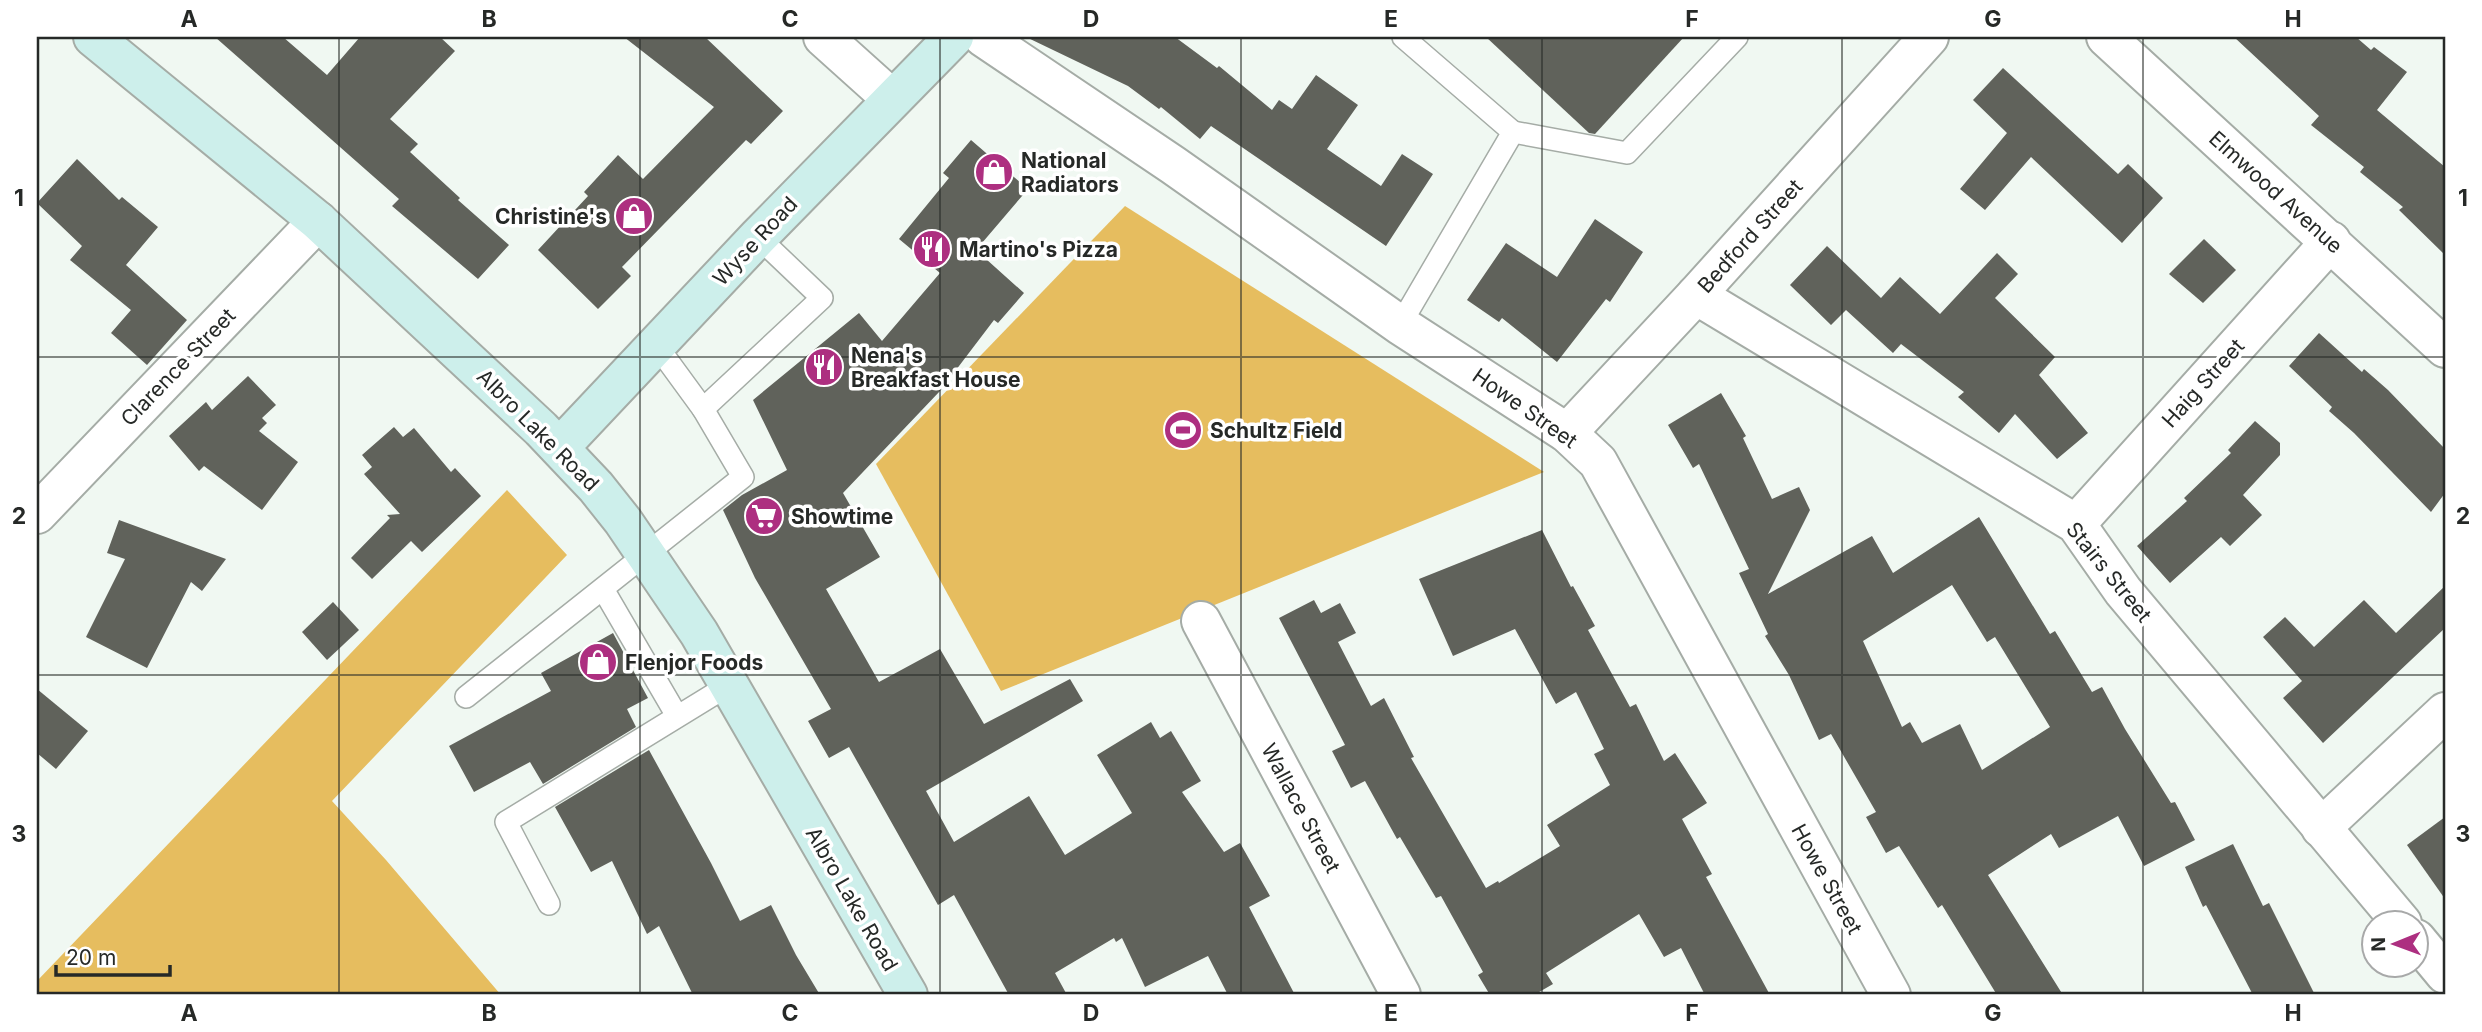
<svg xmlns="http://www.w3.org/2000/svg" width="2482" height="1032" font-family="Inter,sans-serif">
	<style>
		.green { fill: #e6bd5f }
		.building { fill: #60625b; fill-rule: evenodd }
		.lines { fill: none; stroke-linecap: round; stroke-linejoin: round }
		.lane-casing { stroke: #a5aca6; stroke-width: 24 }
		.street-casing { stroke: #a5aca6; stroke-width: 42 }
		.secondary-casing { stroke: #a5aca6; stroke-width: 42 }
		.lane { stroke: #fff; stroke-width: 21 }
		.street { stroke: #fff; stroke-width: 38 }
		.secondary { stroke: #cdefeb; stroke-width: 38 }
		.grid { fill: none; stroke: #262927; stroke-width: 2; stroke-opacity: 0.55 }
		.labels { text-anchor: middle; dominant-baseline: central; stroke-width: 7; stroke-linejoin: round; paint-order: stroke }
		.poi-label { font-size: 21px; font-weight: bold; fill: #262927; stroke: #fff; text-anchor: start }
		.street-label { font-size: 21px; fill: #262927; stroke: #fff }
		.neatline { fill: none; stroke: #262927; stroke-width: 2.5 }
		.grid-label { font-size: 23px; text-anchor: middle; font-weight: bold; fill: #262927 }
	</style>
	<rect width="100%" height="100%" fill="#f0f8f2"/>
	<g class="green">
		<polygon points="1125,206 1544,472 1001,691 876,464"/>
		<polygon points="507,490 567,555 332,801 386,860 501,995 37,995 37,981"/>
	</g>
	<g class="building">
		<polygon points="215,37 283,37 327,75 360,37 440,37 455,51 390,119 418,144 410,152 460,198 458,200 509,245 478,279 392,206 399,199"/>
		<polygon points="624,37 705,37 783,111 751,144 746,140 622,267 631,276 598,309 538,250 588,196 584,192 618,155 643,179 714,107"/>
		<polygon points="1026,37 1175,37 1217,68 1219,66 1272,110 1279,100 1292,109 1316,75 1358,105 1327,149 1381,186 1402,154 1433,174 1386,246 1211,126 1200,139 1161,107 1159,109 1128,86"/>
		<polygon points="1486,37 1684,37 1595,134 1589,133"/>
		<polygon points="2234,37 2356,37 2371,50 2374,47 2407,72 2377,110 2445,167 2445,255 2399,210 2403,207 2360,172 2364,167 2311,125 2319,116"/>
		<polygon points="2003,68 2118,174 2128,164 2163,198 2122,243 2031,157 1985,210 1960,189 2007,133 1973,100"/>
		<polygon points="971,140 1028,189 976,250 1024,293 998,323 994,320 940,391 843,493 880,557 826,589 879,682 940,649 984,724 1070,679 1083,701 926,791 954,842 1029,796 1065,855 1132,813 1097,755 1151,722 1160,738 1171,731 1201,781 1182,792 1224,852 1240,843 1270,896 1249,907 1295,995 1228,995 1208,956 1145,987 1122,938 1116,942 1114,938 1055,973 1067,995 1009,995 954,895 938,905 849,747 829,758 808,721 831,709 755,578 723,510 742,495 787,470 753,400 859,313 882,341 940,273 899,239 949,178 943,173"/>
		<polygon points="77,159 119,200 122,197 158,227 126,265 187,320 147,365 111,333 131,310 70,260 82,246 37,203"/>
		<polygon points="1595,219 1643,252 1610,302 1606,299 1557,362 1502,318 1499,322 1467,300 1506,243 1557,277"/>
		<polygon points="2204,239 2236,270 2203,303 2169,274"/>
		<polygon points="1827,246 1881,298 1900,277 1940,314 1997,253 2018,274 1995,298 2055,357 2039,375 2088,433 2057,459 2015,414 1999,433 1958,397 1964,392 1901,344 1893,353 1846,310 1831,325 1790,285"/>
		<polygon points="2319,333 2362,372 2364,369 2388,390 2445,449 2445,493 2431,512 2354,433 2329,411 2332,407 2289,366"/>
		<polygon points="248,376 276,405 262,418 267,423 259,431 298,462 262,510 204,466 199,471 169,436 206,402 212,410"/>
		<path d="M 1721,393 L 1746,436 L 1743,438 L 1772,499 L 1799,487 L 1810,510 L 1768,594 L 1872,536 L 1893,573 L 1979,517 L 2050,634 L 2055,631 L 2092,692 L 2102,687 L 2125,729 L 2171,803 L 2175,802 L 2195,840 L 2144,866 L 2118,816 L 2059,848 L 2051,834 L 1988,875 L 2063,995 L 1997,995 L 1942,905 L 1938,908 L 1899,846 L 1886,853 L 1866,817 L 1876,812 L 1831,734 L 1819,740 L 1789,675 L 1765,636 L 1768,634 L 1739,573 L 1749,569 L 1699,464 L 1693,468 L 1668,425 ZM 1952,585 L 1987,642 L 1995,637 L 2050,727 L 1982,770 L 1960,724 L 1922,743 L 1910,722 L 1902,727 L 1863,641 Z"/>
		<polygon points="2255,421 2280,443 2280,455 2243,495 2262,515 2230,546 2221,537 2170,583 2137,546 2187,501 2184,498 2231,453 2228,450"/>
		<polygon points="394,427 403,437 414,428 451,472 455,468 481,496 422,552 411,541 372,579 351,558 390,518 387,515 400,514 364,474 372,467 362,455"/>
		<polygon points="119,520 226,559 202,591 191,582 147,668 86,637 125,559 107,553"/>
		<polygon points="1542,530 1571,587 1573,586 1595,626 1588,630 1630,707 1636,704 1664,761 1675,753 1707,803 1682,819 1712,874 1706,877 1770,995 1705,995 1681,948 1664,957 1639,914 1546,973 1553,984 1534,995 1490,995 1478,975 1483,972 1441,896 1436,898 1400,837 1397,839 1365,781 1351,788 1332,751 1345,745 1279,618 1314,600 1321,613 1340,603 1356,633 1338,642 1371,706 1384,698 1414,757 1411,758 1486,888 1498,881 1499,883 1560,846 1547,825 1610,785 1594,754 1604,749 1576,692 1556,704 1515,629 1453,656 1419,579"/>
		<polygon points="2445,586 2445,628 2323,743 2283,698 2302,681 2263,637 2285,617 2314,647 2364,600 2396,633"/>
		<polygon points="333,602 359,630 327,660 302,632"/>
		<polygon points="613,633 648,698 627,709 636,727 543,784 530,762 474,792 449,746 551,691 541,673"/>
		<polygon points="37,689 88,731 56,769 37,753"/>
		<polygon points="649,750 711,863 740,921 771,905 796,955 820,995 693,995 659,926 647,934 612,861 591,872 555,807"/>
		<polygon points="2445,817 2445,899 2407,845"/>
		<polygon points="2233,844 2263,906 2269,903 2315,995 2253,995 2206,905 2203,907 2185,867"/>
	</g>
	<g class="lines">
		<defs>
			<g id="lane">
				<polyline points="1513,132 1627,153 1737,37"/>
				<polyline points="1400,325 1513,132 1403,37"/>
				<polyline points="703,409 822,298 758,237"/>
				<polyline points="603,589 677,716"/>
				<polyline points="466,697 743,477 703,409 657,346"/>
				<polyline points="549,904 506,822 729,685"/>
			</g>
			<g id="street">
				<polyline points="823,37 892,99"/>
				<polyline points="983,37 1173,165 1400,325 1567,433 1598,462 1891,995"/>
				<polyline points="2106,37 2445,348"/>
				<polyline points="1696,295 2076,524 2123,591 2402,923"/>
				<polyline points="1567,433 1696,295 1929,37"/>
				<polyline points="37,514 318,221"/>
				<polyline points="2076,524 2331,241"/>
				<polyline points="1201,621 1401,995"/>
				<polyline points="2321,828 2445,712"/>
				<polyline points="2416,939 2445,974"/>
			</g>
			<g id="secondary">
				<polyline points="93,37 318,221 541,429 596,487 623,521 699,633 908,995"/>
				<polyline points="560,447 758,237 954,37"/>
			</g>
		</defs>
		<use href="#lane" class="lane-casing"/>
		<use href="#street" class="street-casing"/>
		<use href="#secondary" class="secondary-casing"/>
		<use href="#lane" class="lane"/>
		<use href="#street" class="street"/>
		<use href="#secondary" class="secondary"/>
	</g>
	<path class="grid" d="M 339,37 L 339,995M 640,37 L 640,995M 940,37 L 940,995M 1241,37 L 1241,995M 1542,37 L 1542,995M 1842,37 L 1842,995M 2143,37 L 2143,995M 37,357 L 2445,357M 37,675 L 2445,675"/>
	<defs>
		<symbol id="shop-disc" viewBox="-11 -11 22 22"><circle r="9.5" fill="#ad2f80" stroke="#fff"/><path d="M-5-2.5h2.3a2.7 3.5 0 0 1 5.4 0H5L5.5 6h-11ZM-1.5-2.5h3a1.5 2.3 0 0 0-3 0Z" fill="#fff"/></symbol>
		<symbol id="restaurant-disc" viewBox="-11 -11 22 22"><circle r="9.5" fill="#ad2f80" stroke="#fff"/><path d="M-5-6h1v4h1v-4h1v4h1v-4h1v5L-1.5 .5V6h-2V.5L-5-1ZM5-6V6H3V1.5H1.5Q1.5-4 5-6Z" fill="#fff"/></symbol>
		<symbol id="stadium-disc" viewBox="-11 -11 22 22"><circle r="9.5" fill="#ad2f80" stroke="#fff"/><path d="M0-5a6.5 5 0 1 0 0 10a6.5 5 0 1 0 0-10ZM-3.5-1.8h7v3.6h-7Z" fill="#fff"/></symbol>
		<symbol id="supermarket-disc" viewBox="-11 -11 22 22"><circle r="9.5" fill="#ad2f80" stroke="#fff"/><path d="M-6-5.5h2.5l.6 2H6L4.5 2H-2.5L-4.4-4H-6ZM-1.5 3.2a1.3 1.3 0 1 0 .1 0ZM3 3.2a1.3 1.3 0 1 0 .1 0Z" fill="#fff"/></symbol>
	</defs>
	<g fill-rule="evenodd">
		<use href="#shop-disc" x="972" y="150" width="44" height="44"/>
		<use href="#shop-disc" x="612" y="194" width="44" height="44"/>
		<use href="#restaurant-disc" x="910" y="227" width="44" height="44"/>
		<use href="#restaurant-disc" x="802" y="345" width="44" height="44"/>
		<use href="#stadium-disc" x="1161" y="408" width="44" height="44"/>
		<use href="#supermarket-disc" x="742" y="494" width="44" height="44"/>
		<use href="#shop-disc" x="576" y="640" width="44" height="44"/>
	</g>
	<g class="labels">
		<g class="poi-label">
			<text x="1021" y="160">National<tspan x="1021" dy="24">Radiators</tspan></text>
			<text x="607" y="216" text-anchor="end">Christine's</text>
			<text x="959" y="249">Martino's Pizza</text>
			<text x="851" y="355">Nena's<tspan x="851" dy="24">Breakfast House</tspan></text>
			<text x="1210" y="430">Schultz Field</text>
			<text x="791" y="516">Showtime</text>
			<text x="625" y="662">Flenjor Foods</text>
		</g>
		<g class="street-label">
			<text transform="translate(2276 192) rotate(42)">Elmwood Avenue</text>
			<text transform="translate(1750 236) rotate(-48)">Bedford Street</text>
			<text transform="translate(755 241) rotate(-47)">Wyse Road</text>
			<text transform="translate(178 367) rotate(-46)">Clarence Street</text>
			<text transform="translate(2203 383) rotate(-48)">Haig Street</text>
			<text transform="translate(1525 408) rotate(35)">Howe Street</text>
			<text transform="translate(538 430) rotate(45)">Albro Lake Road</text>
			<text transform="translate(2109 572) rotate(51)">Stairs Street</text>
			<text transform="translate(1301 808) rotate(62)">Wallace Street</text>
			<text transform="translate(1827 879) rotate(61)">Howe Street</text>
			<text transform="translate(852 899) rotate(60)">Albro Lake Road</text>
		</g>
	</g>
	<rect width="2482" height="1032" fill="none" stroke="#ffffff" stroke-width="77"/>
	<g transform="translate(2395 944) rotate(269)"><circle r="33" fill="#ffffff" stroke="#a8a9a9" stroke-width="2"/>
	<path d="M0-5L12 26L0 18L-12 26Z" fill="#ad2f80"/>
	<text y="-10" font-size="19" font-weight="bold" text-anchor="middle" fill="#262927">N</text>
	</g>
	<path d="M56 965v10h114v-10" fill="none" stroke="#262927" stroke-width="3.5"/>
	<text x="66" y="965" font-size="21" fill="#262927" stroke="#ffffff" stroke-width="5" paint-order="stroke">20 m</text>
	<rect x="38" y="38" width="2406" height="955" class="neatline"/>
	<g class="grid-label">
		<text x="189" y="27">A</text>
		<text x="489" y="27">B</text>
		<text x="790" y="27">C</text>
		<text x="1091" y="27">D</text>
		<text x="1391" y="27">E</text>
		<text x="1692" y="27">F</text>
		<text x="1993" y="27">G</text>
		<text x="2293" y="27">H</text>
		<text x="19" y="206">1</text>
		<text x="2463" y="206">1</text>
		<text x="19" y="524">2</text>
		<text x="2463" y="524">2</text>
		<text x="19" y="842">3</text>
		<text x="2463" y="842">3</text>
		<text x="189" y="1021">A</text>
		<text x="489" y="1021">B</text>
		<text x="790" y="1021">C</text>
		<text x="1091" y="1021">D</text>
		<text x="1391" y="1021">E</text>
		<text x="1692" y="1021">F</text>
		<text x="1993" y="1021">G</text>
		<text x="2293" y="1021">H</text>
	</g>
</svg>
